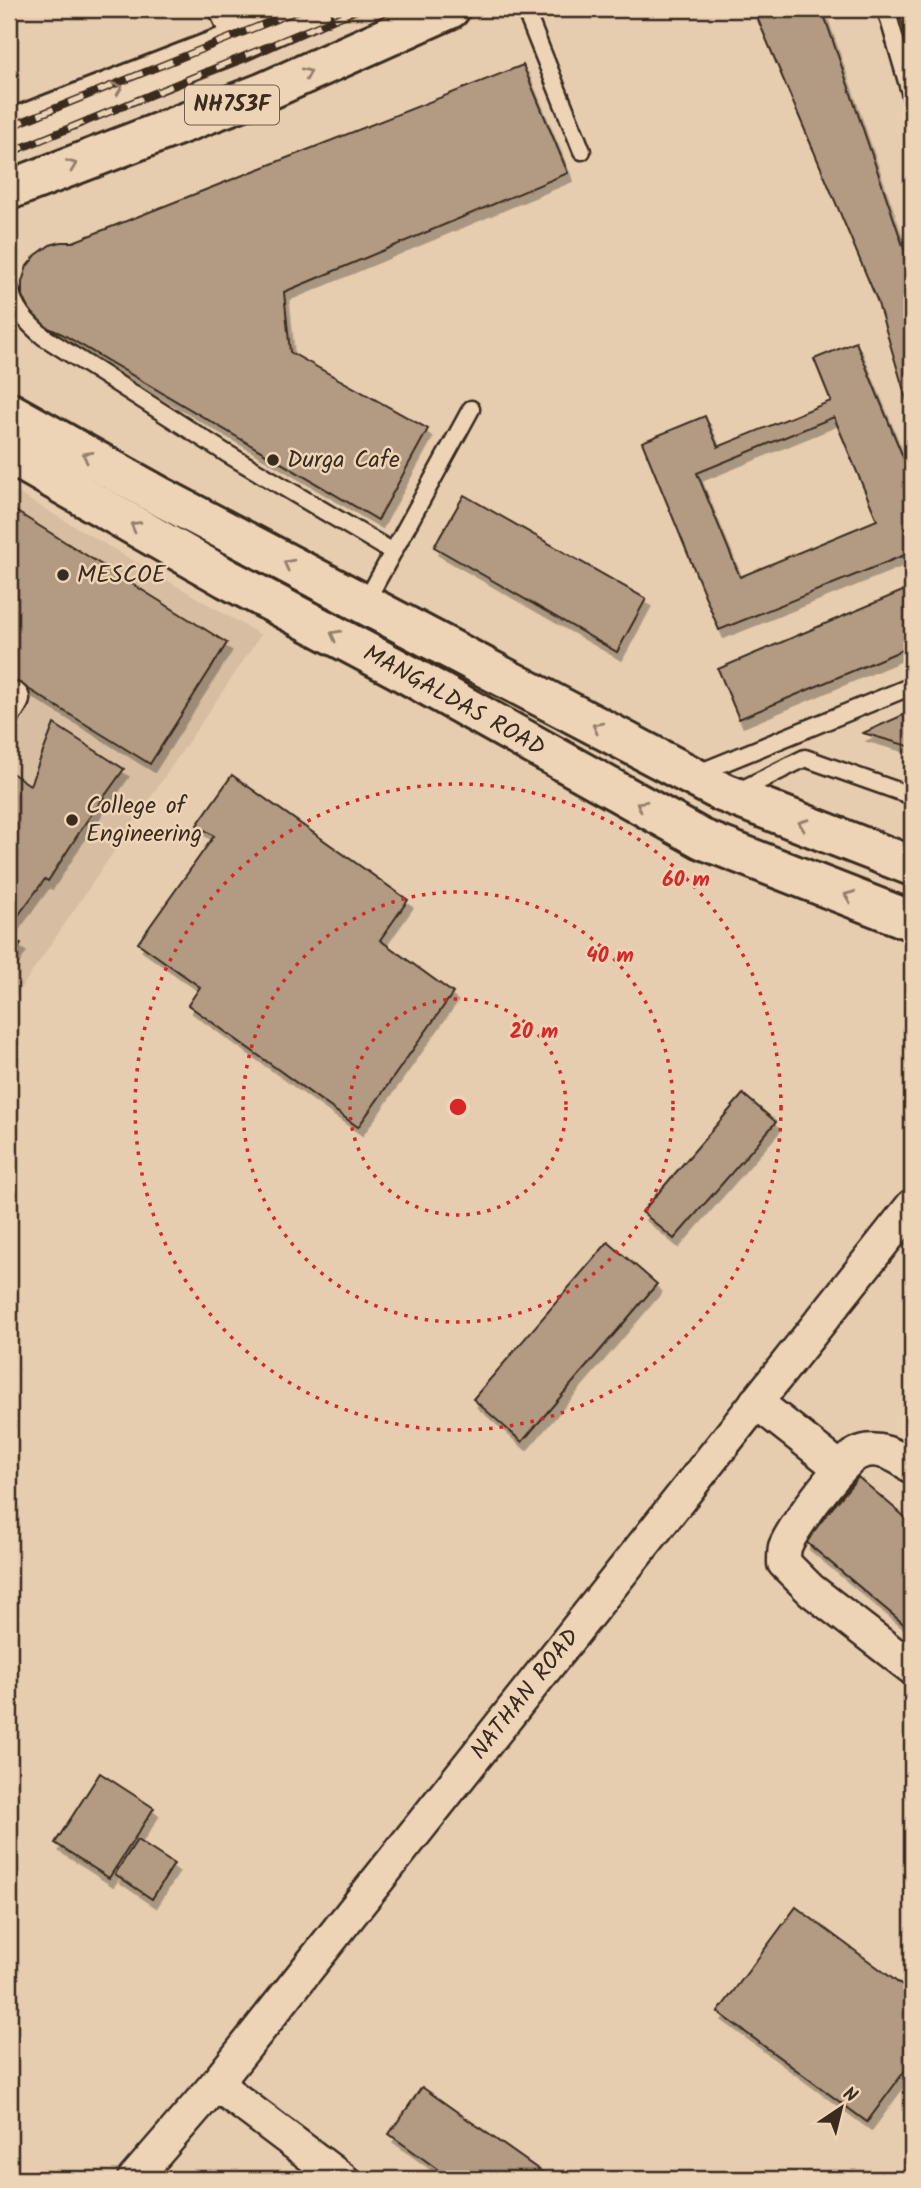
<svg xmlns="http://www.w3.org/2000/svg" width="921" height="2188" font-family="Kalam,sans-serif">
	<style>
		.built { fill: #d7bea2 }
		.building { fill: #b29a83; stroke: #3b2a1e; stroke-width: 2; fill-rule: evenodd; filter: url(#shadow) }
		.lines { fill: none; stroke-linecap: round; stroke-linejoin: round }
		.lane-casing { stroke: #3b2a1e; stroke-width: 21 }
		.street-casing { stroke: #3b2a1e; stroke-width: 37 }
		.primary-casing { stroke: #3b2a1e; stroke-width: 44 }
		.highway-casing { stroke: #3b2a1e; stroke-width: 44 }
		.lane { stroke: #eed4b6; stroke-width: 16 }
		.street { stroke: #eed4b6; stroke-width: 32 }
		.primary { stroke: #eed4b6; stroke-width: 38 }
		.highway { stroke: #eed4b6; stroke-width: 38 }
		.rail-casing { stroke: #3b2a1e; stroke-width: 8 }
		.rail { stroke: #eed4b6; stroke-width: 5; stroke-dasharray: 16; stroke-linecap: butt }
		.oneway { stroke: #947f6a }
		.ring { fill: none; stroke: #d62828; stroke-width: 3.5; stroke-dasharray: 3.5 7 }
		.poi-dot { fill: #3b2a1e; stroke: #eed4b6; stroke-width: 2.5 }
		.labels { text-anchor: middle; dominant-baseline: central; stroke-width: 5; stroke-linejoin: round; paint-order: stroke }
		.shield { fill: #eed4b6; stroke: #715d4c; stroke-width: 2 }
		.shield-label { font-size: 23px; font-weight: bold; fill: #3b2a1e }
		.poi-label { font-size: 24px; fill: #3b2a1e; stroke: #eed4b6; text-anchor: start }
		.street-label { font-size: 24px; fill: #3b2a1e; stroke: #eed4b6 }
		.centre { fill: #d62828; stroke: #eed4b6; stroke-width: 3.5 }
		.ring-label { font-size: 21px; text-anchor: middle; font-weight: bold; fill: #d62828; stroke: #eed4b6; stroke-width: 5; stroke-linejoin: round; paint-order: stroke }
	</style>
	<defs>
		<filter id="shadow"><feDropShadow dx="4.5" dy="8" stdDeviation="0" flood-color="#0004"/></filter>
	</defs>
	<rect width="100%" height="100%" fill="#e7cdb0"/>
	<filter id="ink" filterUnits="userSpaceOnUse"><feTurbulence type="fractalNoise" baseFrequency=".0143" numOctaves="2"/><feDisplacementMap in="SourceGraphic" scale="14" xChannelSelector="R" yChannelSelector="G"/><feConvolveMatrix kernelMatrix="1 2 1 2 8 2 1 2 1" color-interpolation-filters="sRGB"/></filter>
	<g filter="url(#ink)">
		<polygon class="built" points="9,488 261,635 9,1006"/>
		<g class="building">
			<polygon points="773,9 822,9 912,272 912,418 877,300 756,15"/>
			<polygon points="898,9 912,9 912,55"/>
			<polygon points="523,65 568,173 284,292 290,352 428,429 378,520 62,334 37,323 28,311 22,296 22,282 27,266 36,255 50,245 61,242 73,242"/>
			<path d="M 856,342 L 912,479 L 912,552 L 719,630 L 642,442 L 705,416 L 718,447 L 831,401 L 814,359 ZM 834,417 L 877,520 L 740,577 L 697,473 Z"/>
			<polygon points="464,495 646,599 617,652 434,547"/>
			<polygon points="9,507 227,643 150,764 9,677"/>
			<polygon points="912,587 912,646 739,719 718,669"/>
			<polygon points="912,711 912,747 863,733"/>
			<polygon points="54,724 124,769 86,822 48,881 45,879 9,928 9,777 12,773 30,785"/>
			<polygon points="232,775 408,900 380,940 453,993 358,1127 188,1005 200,987 138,943 214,836 197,825"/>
			<polygon points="9,936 21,944 9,963"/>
			<polygon points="743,1094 776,1122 674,1239 642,1212"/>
			<polygon points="608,1242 657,1284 522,1442 473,1399"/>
			<polygon points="858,1477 912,1523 912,1631 805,1541"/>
			<polygon points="100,1773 154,1808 109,1878 55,1843"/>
			<polygon points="137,1840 174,1864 152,1899 115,1874"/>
			<polygon points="796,1907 912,1993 912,2061 867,2122 718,2012"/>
			<polygon points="422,2087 552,2179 451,2179 389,2134"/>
		</g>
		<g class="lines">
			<defs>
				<g id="lane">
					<polyline points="525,9 582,151"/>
					<polyline points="886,9 912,99"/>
					<path d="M 9,286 C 14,309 26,322 44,337 L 226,453 L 393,552 L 364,605"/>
					<polyline points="393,552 471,409"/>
					<polyline points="696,774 912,686"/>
					<polyline points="735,793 805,758 912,796"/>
				</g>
				<g id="street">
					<polyline points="226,9 240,41"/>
					<polyline points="9,706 13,699"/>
					<polyline points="756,1402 840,1468"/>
					<path d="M 912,1467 C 898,1456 876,1444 857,1454 C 840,1463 792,1529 785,1547 C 784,1552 784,1559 784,1563 L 811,1590 L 912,1668"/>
					<polyline points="216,2084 342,2179"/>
					<path id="s1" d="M 134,2179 L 216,2084 L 912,1206"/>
				</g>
				<g id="primary">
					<polyline points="9,412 161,497 722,792 912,866"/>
					<path id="s2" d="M 9,454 L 226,578 L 396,668 L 702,839 L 912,921"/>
				</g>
				<g id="highway">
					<polyline points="9,130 240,41 312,9"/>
					<polyline points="9,190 262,93 450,9"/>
				</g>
			</defs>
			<use href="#lane" class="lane-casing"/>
			<use href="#street" class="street-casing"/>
			<use href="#primary" class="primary-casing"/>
			<use href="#highway" class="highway-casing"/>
			<use href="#lane" class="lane"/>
			<use href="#street" class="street"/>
			<use href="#primary" class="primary"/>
			<use href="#highway" class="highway"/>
			<defs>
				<g id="rail">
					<polyline points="9,127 301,9"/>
					<polyline points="9,153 359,9"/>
				</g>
			</defs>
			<use href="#rail" class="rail-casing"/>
			<use href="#rail" class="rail"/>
		</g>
		<defs><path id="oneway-chevron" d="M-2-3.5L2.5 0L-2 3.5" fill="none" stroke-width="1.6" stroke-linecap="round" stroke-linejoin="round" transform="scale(1.75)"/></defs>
		<g class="oneway">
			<use href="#oneway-chevron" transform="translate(307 73) rotate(-24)"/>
			<use href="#oneway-chevron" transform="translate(118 88) rotate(-21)"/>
			<use href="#oneway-chevron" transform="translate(72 165) rotate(-21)"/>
			<use href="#oneway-chevron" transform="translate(87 456) rotate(-151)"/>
			<use href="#oneway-chevron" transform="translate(135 526) rotate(-151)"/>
			<use href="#oneway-chevron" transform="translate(288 564) rotate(-152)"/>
			<use href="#oneway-chevron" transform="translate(335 635) rotate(-152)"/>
			<use href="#oneway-chevron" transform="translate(597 727) rotate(-152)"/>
			<use href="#oneway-chevron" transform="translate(641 805) rotate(-151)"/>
			<use href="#oneway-chevron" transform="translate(803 824) rotate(-159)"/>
			<use href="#oneway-chevron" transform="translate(849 896) rotate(-159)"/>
		</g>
	</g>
	<g class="ring">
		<circle cx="458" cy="1107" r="108"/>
		<circle cx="458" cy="1107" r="215"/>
		<circle cx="458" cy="1107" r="323"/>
	</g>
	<g class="poi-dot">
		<circle cx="273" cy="460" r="7"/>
		<circle cx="63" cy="575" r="7"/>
		<circle cx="72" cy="820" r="7"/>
	</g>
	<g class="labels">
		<rect class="shield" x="185" y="85.5" width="94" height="39" rx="5"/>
		<g class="shield-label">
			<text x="232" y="105">NH753F</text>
		</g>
		<g class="poi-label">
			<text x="287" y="460">Durga Cafe</text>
			<text x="77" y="575">MESCOE</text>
			<text x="86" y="806">College of<tspan x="86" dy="28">Engineering</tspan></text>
		</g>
		<g class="street-label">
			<text stroke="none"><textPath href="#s2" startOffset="509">MANGALDAS ROAD</textPath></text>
			<text stroke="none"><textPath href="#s1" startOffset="623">NATHAN ROAD</textPath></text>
		</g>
	</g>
	<circle cx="458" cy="1107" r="10" class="centre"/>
	<g class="ring-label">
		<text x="686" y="886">60 m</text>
		<text x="610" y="962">40 m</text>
		<text x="534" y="1038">20 m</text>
	</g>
	<rect width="921" height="2188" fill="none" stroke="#eed4b6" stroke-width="35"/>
	<rect x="18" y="18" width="886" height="2153" fill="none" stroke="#3b2a1e" stroke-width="2.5" filter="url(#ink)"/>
	<g transform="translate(841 2108) rotate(35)" stroke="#eed4b6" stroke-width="5" paint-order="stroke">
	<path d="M0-5L12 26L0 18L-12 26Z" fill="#3b2a1e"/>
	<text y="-10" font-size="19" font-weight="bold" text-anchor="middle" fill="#3b2a1e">N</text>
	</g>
</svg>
